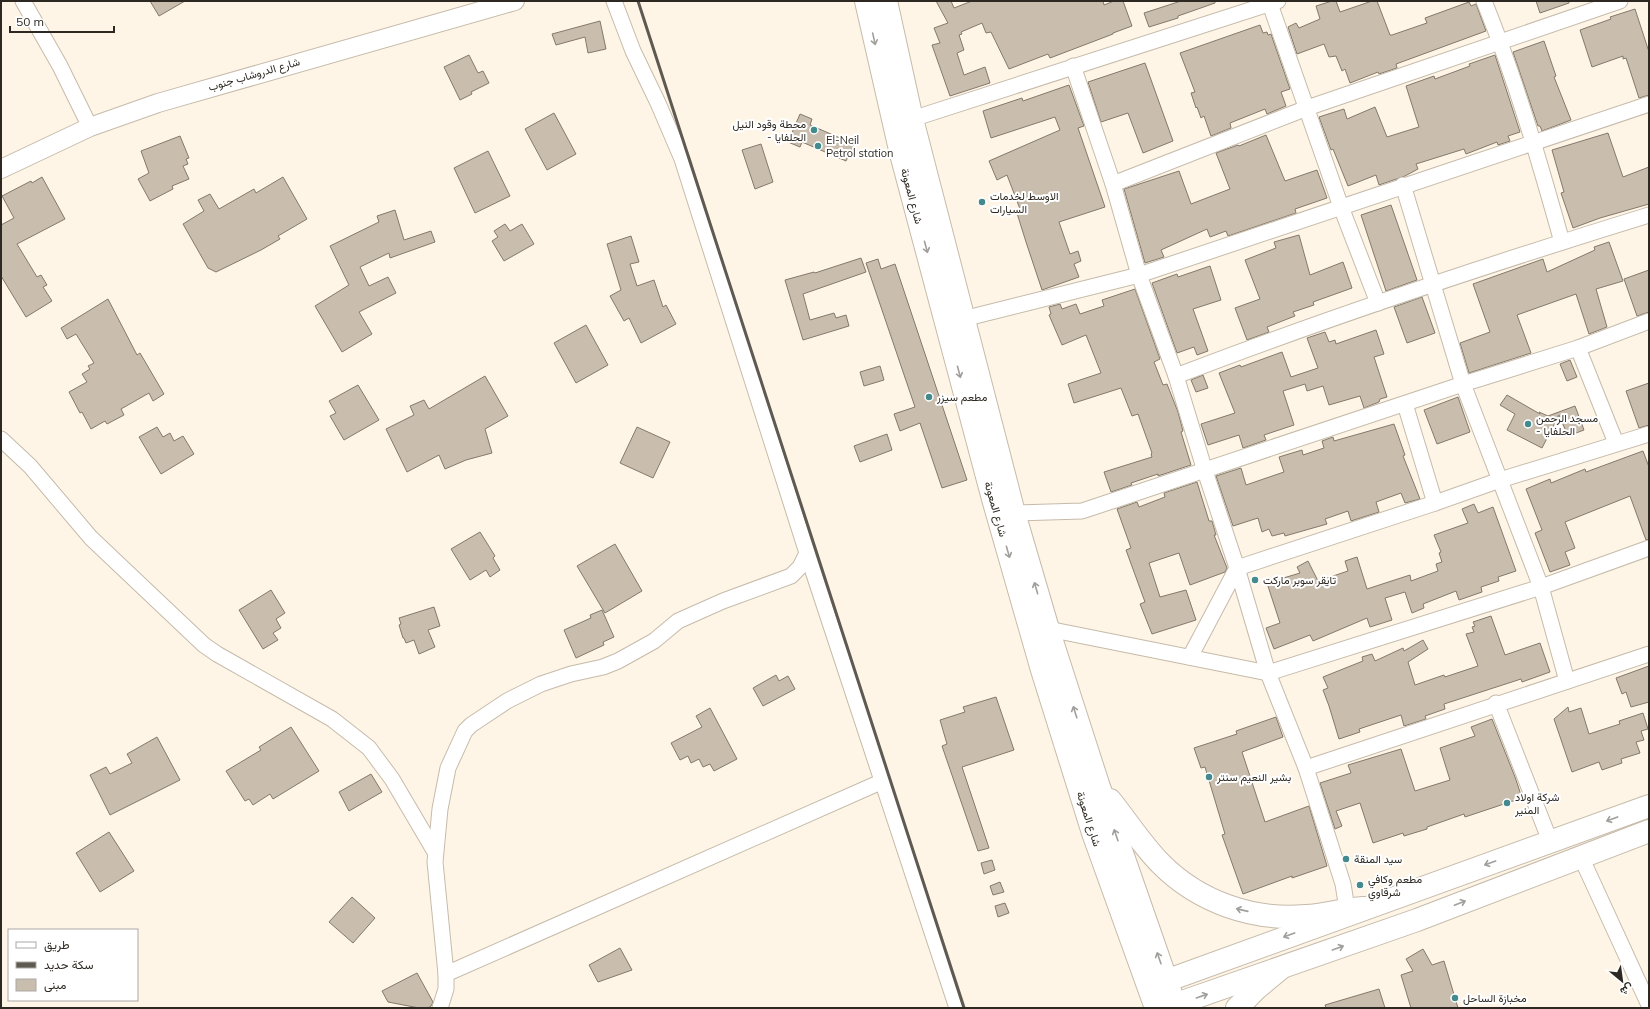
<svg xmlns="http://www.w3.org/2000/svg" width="1650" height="1009" font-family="Mulish,Vazirmatn,sans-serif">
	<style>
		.building { fill: #c9bdad; stroke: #84796a }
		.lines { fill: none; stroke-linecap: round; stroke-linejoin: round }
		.minor-casing { stroke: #c6bbaa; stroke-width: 17 }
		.tertiary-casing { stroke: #c6bbaa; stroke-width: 20 }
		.primary-casing { stroke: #c6bbaa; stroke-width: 24 }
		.trunk-casing { stroke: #c6bbaa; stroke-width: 24 }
		.minor { stroke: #fff; stroke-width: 15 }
		.tertiary { stroke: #fff; stroke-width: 18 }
		.primary { stroke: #fff; stroke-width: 22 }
		.trunk { stroke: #fff; stroke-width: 22 }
		.rail { stroke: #5f5a51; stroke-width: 3 }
		.oneway { stroke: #a09f9c }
		.poi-dot { fill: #428a8d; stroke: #fff; stroke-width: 1.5 }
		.labels { text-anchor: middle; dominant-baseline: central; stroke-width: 4; stroke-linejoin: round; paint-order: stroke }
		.street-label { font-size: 11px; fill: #2d2922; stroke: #fff }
		.poi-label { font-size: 11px; fill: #2d2922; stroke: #fff; text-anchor: start }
	</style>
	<rect width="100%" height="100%" fill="#fef5e7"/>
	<g class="building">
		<polygon points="150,1 185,1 159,16"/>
		<polygon points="936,1 951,1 954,8 972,1 1103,1 1104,5 1114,1 1123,1 1132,26 1113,33 1113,34 1050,58 1048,54 1009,69 991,32 986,33 982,23 961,32 962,34 959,35 964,50 957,53 964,75 985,67 990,83 950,96 932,45 940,43 934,28 948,23"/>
		<polygon points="1181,1 1215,1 1215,3 1178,16 1178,18 1149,27 1144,13"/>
		<polygon points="1332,1 1336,1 1340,12 1372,1 1377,1 1390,35 1392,35 1427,23 1425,18 1469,2 1471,6 1476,4 1486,31 1396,64 1397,68 1379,74 1378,72 1350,83 1345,69 1342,71 1336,56 1329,57 1324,44 1297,54 1288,27 1296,23 1299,28 1320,19 1316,6"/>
		<polygon points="1536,1 1569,1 1569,3 1540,13"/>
		<polygon points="1635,9 1649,52 1649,95 1639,98 1626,58 1623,59 1623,56 1592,67 1580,30 1611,19 1610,17"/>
		<polygon points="600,21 606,49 588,53 585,37 556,45 552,34"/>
		<polygon points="1260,25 1263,33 1267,32 1268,35 1271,34 1290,89 1281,92 1286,106 1267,114 1265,109 1230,123 1231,128 1211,136 1204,116 1201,118 1197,107 1196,108 1191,93 1195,92 1180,53"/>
		<polygon points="1544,41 1556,76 1554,77 1571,120 1542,131 1540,126 1538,126 1513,52"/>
		<polygon points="469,55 478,73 483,71 489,83 471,92 472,94 460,100 444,67"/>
		<polygon points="1495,55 1520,132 1508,136 1510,141 1498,145 1497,142 1466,154 1464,149 1416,164 1418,169 1405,176 1379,185 1376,175 1348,186 1333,149 1331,150 1319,117 1344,109 1347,119 1375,107 1387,137 1419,127 1406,86 1434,76 1435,79 1470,66 1469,64"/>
		<polygon points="1145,63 1173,141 1143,153 1128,113 1101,122 1088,82"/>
		<polygon points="1069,85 1084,126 1078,128 1105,207 1059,222 1070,254 1078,251 1081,261 1074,264 1079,277 1042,290 1026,242 1016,210 1020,209 1007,175 997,180 989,161 1060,130 1055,117 991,138 983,111 1022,98 1023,101"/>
		<polygon points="554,113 576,154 547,170 525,129"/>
		<polygon points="800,114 812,119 810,125 854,144 846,161 802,142 800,147 788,142"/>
		<polygon points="1608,133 1623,177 1649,167 1649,204 1600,218 1573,228 1561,193 1564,192 1552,150"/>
		<polygon points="1266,135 1285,181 1317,170 1327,198 1295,209 1296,213 1228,236 1226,231 1210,237 1207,229 1161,250 1164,257 1145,263 1124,189 1179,171 1191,204 1230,189 1216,153 1238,145 1239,146"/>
		<polygon points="180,136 189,158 186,159 188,164 183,166 189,179 172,186 173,189 150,201 138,179 149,173 141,151"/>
		<polygon points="761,144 773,182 755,189 742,150"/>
		<polygon points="488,151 510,196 475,213 454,168"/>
		<polygon points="42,177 65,219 17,244 37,277 41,275 47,285 43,287 52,301 26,317 1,276 1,225 14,218 2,196 31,181 32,183"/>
		<polygon points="283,177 307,219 278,236 280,239 261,250 216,272 208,268 183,224 204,211 198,200 210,194 219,209 254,189 256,193"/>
		<polygon points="1391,205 1417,280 1386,291 1361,215"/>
		<polygon points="395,210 404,240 431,231 435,242 390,258 389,253 360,267 369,286 388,277 396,293 359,312 372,334 342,352 315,306 349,285 330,246 379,222 377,216"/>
		<polygon points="505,224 510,231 522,224 534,244 504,261 492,241 498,237 494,231"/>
		<polygon points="1299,235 1310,275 1343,262 1352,288 1313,302 1314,305 1293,312 1295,316 1267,327 1269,332 1247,340 1235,308 1260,299 1245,260 1276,248 1274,242"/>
		<polygon points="631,236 639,262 630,264 637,286 654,280 663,307 666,305 676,324 641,343 629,318 624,321 610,296 621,290 607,244"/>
		<polygon points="1609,242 1623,281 1596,289 1607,327 1589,334 1576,294 1517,315 1531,353 1469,373 1460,343 1490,332 1473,284 1543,259 1547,272 1595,250 1594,247"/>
		<polygon points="861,258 866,272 803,294 810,320 834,313 836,318 846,315 849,326 803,340 785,280 814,272 815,273"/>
		<polygon points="878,259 881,269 895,264 967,480 942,488 920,423 900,431 894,414 915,407 866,263"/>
		<polygon points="1210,266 1221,300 1193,309 1208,351 1197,355 1194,347 1177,353 1152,283 1177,274 1178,277"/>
		<polygon points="1649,270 1649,312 1637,316 1624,279"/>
		<polygon points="1135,289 1160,359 1154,362 1163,385 1167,384 1178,412 1183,431 1181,432 1191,465 1158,476 1158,474 1131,483 1132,485 1111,492 1104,472 1152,457 1151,454 1152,453 1138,414 1132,416 1121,388 1074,403 1068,384 1101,373 1086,335 1062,345 1049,315 1051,314 1049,307 1060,304 1062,309 1076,304 1080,314 1104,306 1102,300"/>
		<polygon points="1422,297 1435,333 1407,343 1394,307"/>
		<polygon points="108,299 137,355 140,353 164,394 153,401 149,393 121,409 124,415 107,424 105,421 91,429 82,412 80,413 69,392 87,382 82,374 90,369 88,366 94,363 76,334 67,339 61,328"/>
		<polygon points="586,325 608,365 576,383 554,343"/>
		<polygon points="1376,330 1384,354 1374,357 1387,397 1380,399 1379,402 1364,408 1360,396 1329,405 1323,386 1307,391 1305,384 1283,391 1294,425 1264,435 1266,440 1243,448 1239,435 1208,445 1201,424 1235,413 1219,373 1240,365 1241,367 1282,352 1291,377 1318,368 1307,338 1325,332 1329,342 1335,340 1336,344"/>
		<polygon points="1570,360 1577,377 1567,381 1560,364"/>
		<polygon points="880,366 884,380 864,386 860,372"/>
		<polygon points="1203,375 1208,388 1196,392 1191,380"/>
		<polygon points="485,376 508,416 485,429 492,453 466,460 445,469 439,455 407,472 386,429 414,415 410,406 424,400 429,409"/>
		<polygon points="1649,383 1649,425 1639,428 1626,391"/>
		<polygon points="358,385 379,420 344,440 330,416 336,413 329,401"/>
		<polygon points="1507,395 1540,414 1539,412 1548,416 1575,406 1584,430 1568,436 1559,415 1542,448 1507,430 1515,414 1500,405"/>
		<polygon points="1458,397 1470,432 1437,444 1424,410"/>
		<polygon points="1394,424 1405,455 1403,456 1420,499 1405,503 1401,493 1376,502 1379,512 1351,521 1348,511 1325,519 1327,524 1285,536 1284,533 1272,536 1269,529 1262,532 1258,518 1233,526 1216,476 1241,468 1246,485 1284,472 1279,457 1302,450 1303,455 1324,448 1322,441 1333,437 1334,441"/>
		<polygon points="157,427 163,437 170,433 174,441 183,436 194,454 161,474 139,437"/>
		<polygon points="637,427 670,442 653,478 620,463"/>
		<polygon points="887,434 892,450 860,462 854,446"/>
		<polygon points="1643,451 1649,467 1649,539 1646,540 1630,496 1565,522 1575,548 1565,552 1570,565 1550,572 1535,533 1542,530 1526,489 1550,479 1551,483 1585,469 1586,472"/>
		<polygon points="1197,482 1209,521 1212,521 1216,535 1214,535 1227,568 1225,572 1190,585 1179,553 1149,563 1160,597 1186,590 1196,620 1152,634 1140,604 1145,602 1126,550 1131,548 1117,509 1137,502 1139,507 1165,497 1164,493"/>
		<polygon points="1474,504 1478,513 1493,507 1516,571 1498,577 1499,581 1481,587 1482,592 1459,600 1456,591 1423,604 1424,608 1412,613 1405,592 1385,598 1392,620 1370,627 1367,618 1313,641 1310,635 1274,649 1266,628 1280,623 1267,583 1300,573 1297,567 1308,561 1318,581 1348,571 1345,561 1357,557 1367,589 1410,575 1411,581 1438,571 1436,564 1442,562 1439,553 1441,552 1434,535 1468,523 1462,509"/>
		<polygon points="480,532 495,556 493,558 500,570 490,577 486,570 470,580 451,549"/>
		<polygon points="615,544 642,591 605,613 577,566"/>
		<polygon points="271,590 285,613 276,619 281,628 273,633 278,640 263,649 239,610"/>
		<polygon points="434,607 440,626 428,630 435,647 419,654 414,640 406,643 404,638 403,638 399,625 401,624 399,618"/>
		<polygon points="602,610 614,637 603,642 604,645 576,658 564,630 591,618 590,615"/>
		<polygon points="1491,616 1505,655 1540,643 1550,672 1522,682 1521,679 1444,704 1445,709 1425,716 1426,719 1404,726 1401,715 1359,729 1360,732 1339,739 1329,706 1323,690 1328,688 1323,677 1363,661 1362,657 1372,654 1375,661 1403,648 1404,651 1423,640 1428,649 1408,662 1415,685 1444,675 1445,677 1478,666 1466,634 1474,632 1472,627 1475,626 1473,622"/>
		<polygon points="1649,666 1649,702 1631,707 1626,692 1622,694 1616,678"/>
		<polygon points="776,675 779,681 788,676 795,689 763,706 753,688"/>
		<polygon points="996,697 1014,750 962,767 989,848 978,851 942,746 947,744 940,720 965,712 963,707"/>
		<polygon points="1568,707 1569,712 1581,708 1589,734 1620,724 1619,721 1643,713 1648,729 1641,731 1644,740 1636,742 1640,753 1621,759 1622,763 1602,770 1599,762 1572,772 1554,719"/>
		<polygon points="710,708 737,759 714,771 710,764 703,767 699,759 691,763 688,756 680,760 671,743 702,727 696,716"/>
		<polygon points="1276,717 1283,737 1242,752 1265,822 1309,806 1327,866 1292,878 1292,876 1243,894 1222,835 1225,834 1205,767 1201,768 1194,748 1237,734 1236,731"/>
		<polygon points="1492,719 1515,777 1522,798 1465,817 1464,814 1427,827 1427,829 1404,836 1403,833 1373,843 1360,803 1336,811 1342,826 1335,829 1320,783 1351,773 1348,765 1401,749 1415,791 1450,780 1440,748 1475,736 1471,727"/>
		<polygon points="291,727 319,771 273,799 270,794 253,805 249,799 245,801 226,771 261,750 259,747"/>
		<polygon points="157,737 180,780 110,815 90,775 106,767 110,774 132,763 127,754"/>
		<polygon points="371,774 382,792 349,811 339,792"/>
		<polygon points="109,832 134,871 100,892 76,853"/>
		<polygon points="992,860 995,870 984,874 981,863"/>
		<polygon points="1000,882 1004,892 993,895 990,886"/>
		<polygon points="352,897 375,918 353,943 329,922"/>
		<polygon points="1005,903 1009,913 998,917 995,906"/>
		<polygon points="620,948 632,970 598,982 589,965"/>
		<polygon points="1423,949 1432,965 1444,961 1458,1008 1411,1008 1401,975 1413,971 1406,959"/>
		<polygon points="417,973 433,1002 431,1006 428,1008 419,1008 388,1002 382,991"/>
		<polygon points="1379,989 1385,1008 1326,1008 1325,1005"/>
	</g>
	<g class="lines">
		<defs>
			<g id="minor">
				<polyline points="23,1 60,66 90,127"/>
				<path d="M 1484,1 C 1516,80 1539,160 1562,242"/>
				<polyline points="1270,4 1341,207 1378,303"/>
				<polyline points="1073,66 1113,184 1139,275 1176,376 1205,471 1237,568 1268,673 1306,768 1343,884 1347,909"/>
				<path d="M 912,119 C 1034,79 1156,40 1278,1"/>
				<polyline points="1113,184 1307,108 1620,1"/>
				<polyline points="1403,185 1463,384 1541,587 1567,681"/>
				<polyline points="963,319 1139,275 1649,104"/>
				<polyline points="1578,348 1616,443"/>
				<path d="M 1176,376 C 1332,316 1490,264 1649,215"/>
				<polyline points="1405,404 1435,503"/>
				<polyline points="1,439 30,466 91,538 204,645 217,654 332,719 369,748 392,779 435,852"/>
				<polyline points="1014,513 1082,511 1463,384 1578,348 1649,321"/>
				<polyline points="807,553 957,1008"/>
				<polyline points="1048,629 1268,673 1541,587 1649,548"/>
				<polyline points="1190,657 1237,568 1435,503 1500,480 1649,434"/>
				<polyline points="1496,703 1550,841"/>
				<polyline points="1306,768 1649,654"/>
				<polyline points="1581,857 1649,1005"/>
				<polyline points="446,974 883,781"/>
				<polyline points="440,1008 446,989 446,974 435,862 440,809 448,768 465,731 471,725 507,701 541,684 571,674 603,667 618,661 654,641 678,621 723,601 791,576 800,567 807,553 682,159 658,103 633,51 614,1"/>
			</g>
			<polyline id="tertiary" points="1,169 90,127 158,103 515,1"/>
			<g id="primary">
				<polyline points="1149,987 1649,806"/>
				<polyline points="1165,1008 1417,920 1649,831"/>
			</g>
			<g id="trunk">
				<polyline points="866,1 901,154 993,499 1042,670 1093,833 1156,1008"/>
				<polyline points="886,1 912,119 1014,513 1048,629 1098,784 1176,1008"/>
				<path d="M 1110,800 C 1127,821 1142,845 1161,864 C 1199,902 1253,921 1306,916 C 1325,915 1344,909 1363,908"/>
				<polyline points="1237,1008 1257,988 1280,969"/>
			</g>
		</defs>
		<use href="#minor" class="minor-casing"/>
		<use href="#tertiary" class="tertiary-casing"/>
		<use href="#primary" class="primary-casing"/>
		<use href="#trunk" class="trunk-casing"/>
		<use href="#minor" class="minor"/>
		<use href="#tertiary" class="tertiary"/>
		<use href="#primary" class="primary"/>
		<use href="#trunk" class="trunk"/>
		<polyline class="rail" points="638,1 964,1008"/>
	</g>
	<defs><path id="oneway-shaft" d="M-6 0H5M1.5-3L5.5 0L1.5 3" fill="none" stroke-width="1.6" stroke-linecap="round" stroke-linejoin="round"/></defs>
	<g class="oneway">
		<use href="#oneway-shaft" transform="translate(874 39) rotate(77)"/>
		<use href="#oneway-shaft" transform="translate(926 247) rotate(75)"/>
		<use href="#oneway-shaft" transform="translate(959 372) rotate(75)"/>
		<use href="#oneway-shaft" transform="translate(1008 552) rotate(74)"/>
		<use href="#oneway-shaft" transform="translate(1036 588) rotate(-106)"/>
		<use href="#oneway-shaft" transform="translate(1075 712) rotate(-108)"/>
		<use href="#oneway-shaft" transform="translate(1612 819) rotate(160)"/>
		<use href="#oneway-shaft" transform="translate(1116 835) rotate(-109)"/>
		<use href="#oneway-shaft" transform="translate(1490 863) rotate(160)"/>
		<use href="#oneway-shaft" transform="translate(1460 903) rotate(-21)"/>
		<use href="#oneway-shaft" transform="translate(1242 910) rotate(-167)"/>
		<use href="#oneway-shaft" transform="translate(1289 935) rotate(160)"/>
		<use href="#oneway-shaft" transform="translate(1338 948) rotate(-20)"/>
		<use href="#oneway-shaft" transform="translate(1159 958) rotate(-109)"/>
		<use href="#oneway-shaft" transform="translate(1202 996) rotate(-19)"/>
	</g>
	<g class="poi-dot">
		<circle cx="814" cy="130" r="4"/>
		<circle cx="818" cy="146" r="4"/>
		<circle cx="982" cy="202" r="4"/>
		<circle cx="929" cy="397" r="4"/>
		<circle cx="1528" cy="424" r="4"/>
		<circle cx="1255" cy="580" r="4"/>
		<circle cx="1209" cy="777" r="4"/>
		<circle cx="1507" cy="803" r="4"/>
		<circle cx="1346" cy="859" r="4"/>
		<circle cx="1360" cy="885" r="4"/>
		<circle cx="1455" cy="998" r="4"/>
	</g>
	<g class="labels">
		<g class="street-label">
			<text transform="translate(254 74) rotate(-16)">شارع الدروشاب جنوب</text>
			<text transform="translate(912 196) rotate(75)">شارع المعونة</text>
			<text transform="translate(996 509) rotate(74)">شارع المعونة</text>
			<text transform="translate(1089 819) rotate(72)">شارع المعونة</text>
		</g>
		<g class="poi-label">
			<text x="806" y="124" text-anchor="end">محطة وقود النيل<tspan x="806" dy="13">- الحلفايا</tspan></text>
			<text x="826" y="140">El-Neil<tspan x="826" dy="13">Petrol station</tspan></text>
			<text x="990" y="196">الاوسط لخدمات<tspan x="990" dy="13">السيارات</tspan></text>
			<text x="937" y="397">مطعم سيزر</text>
			<text x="1536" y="418">مسجد الرحمن<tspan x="1536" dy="13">- الحلفايا</tspan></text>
			<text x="1263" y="580">تايقر سوبر ماركت</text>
			<text x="1217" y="777">بشير النعيم سنتر</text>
			<text x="1515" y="797">شركة اولاد<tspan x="1515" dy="13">المنير</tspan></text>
			<text x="1354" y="859">سيد المنقة</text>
			<text x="1368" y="879">مطعم وكافي<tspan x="1368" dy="13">شرقاوي</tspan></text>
			<text x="1463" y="998">مخبازة الساحل</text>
		</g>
	</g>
	<rect width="1650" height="1009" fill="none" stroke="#2d2922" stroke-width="4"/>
	<rect x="8" y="929" width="130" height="72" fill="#ffffff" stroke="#aba9a7"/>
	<rect x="16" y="942" width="20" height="6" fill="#ffffff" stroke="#aba9a7"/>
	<text x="44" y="949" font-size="12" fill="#2d2922">طريق</text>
	<rect x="16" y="962" width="20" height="6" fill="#5f5a51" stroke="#aba9a7"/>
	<text x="44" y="969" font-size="12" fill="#2d2922">سكة حديد</text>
	<rect x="16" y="979" width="20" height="12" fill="#c9bdad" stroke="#aba9a7"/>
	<text x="44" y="989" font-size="12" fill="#2d2922">مبنى</text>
	<g transform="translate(1622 981) rotate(151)" stroke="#ffffff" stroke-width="3" paint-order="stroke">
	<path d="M0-3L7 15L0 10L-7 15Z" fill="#2d2922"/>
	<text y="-6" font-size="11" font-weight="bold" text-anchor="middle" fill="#2d2922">ش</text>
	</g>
	<path d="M10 26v6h104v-6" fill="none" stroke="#2d2922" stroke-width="2"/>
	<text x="16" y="26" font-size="12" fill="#2d2922" stroke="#ffffff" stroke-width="3" paint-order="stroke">50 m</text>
</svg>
